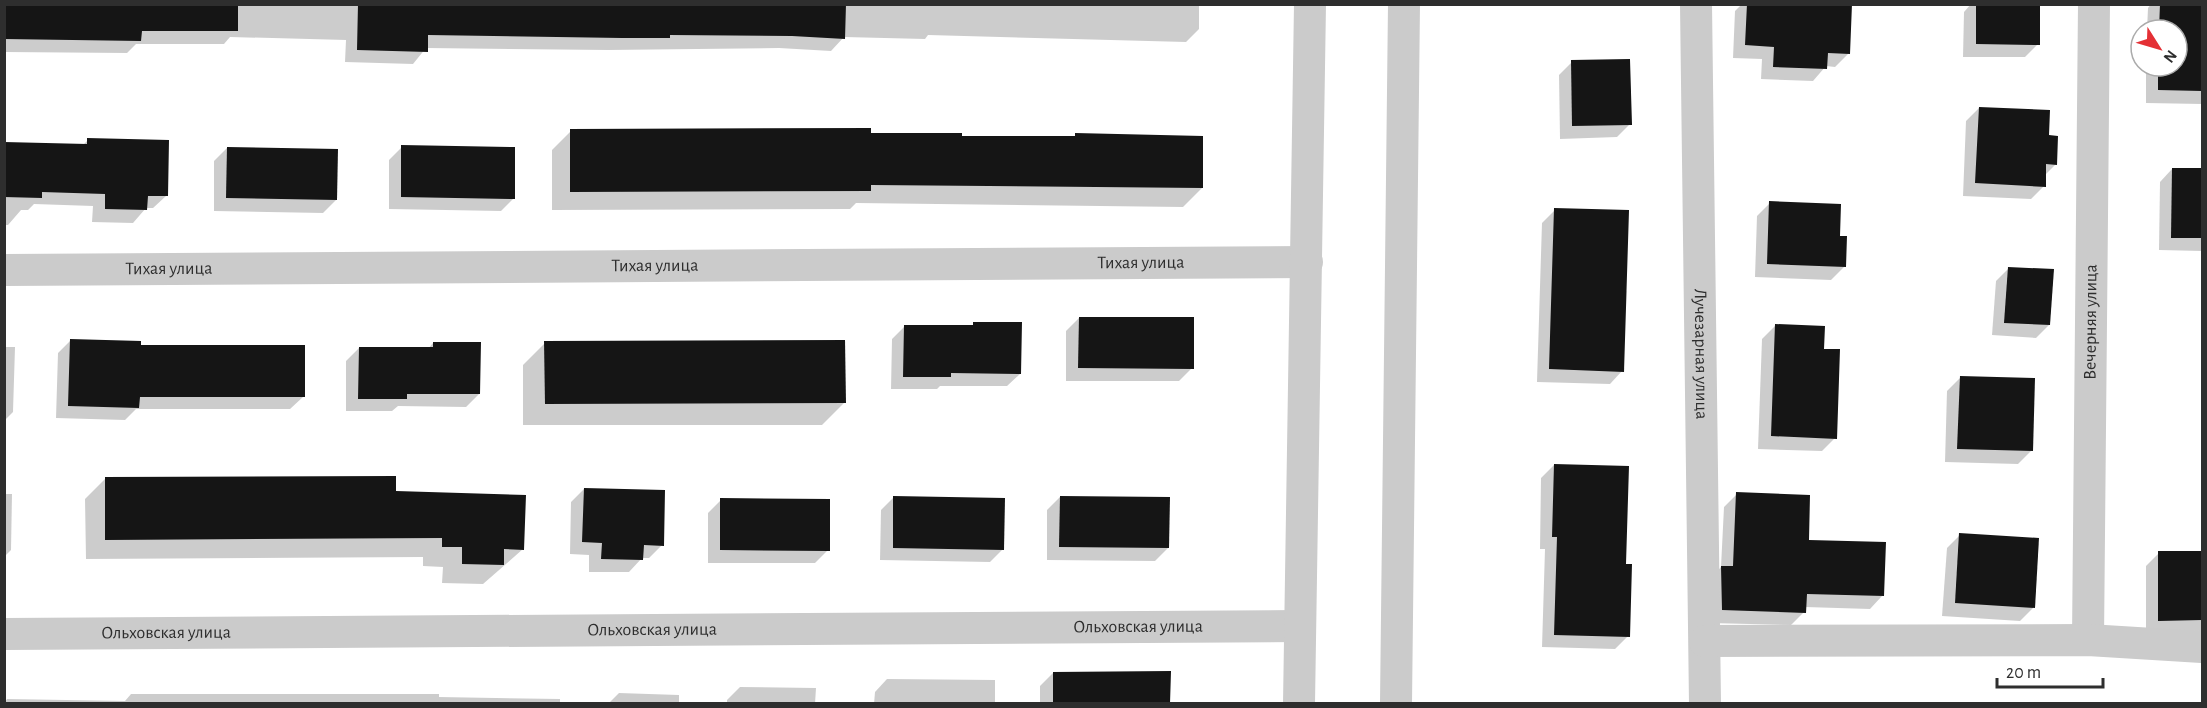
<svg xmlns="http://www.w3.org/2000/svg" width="2207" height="708" font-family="'Alegreya Sans',sans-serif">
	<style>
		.shadow { fill: #0003 }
		.building { fill: #151515 }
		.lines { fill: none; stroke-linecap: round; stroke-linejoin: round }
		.street { stroke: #cbcbcb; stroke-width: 32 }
		.labels { text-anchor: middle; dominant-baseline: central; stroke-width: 6; stroke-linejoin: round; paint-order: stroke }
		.street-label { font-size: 18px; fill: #2e2e2e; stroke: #fff }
	</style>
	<rect width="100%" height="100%" fill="#fff"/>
	<g class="shadow">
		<polygon points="4,4 1199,4 1199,29 1186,42 928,35 925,39 844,37 831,51 779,48 608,50 426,48 413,64 345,62 346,40 230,37 224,44 136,44 127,53 4,52"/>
		<polygon points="1742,4 1850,4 1848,54 1835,67 1826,66 1813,81 1761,79 1762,59 1733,58 1735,11"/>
		<polygon points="1971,4 2038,4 2038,44 2025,57 1963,57 1964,12"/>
		<polygon points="2151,4 2202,4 2202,104 2146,103 2146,66 2177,66 2177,30 2147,30 2148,8"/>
		<polygon points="1572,62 1630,124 1617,137 1560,139 1559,75"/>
		<polygon points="1979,108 2047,137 2056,164 2045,175 2044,186 2031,199 1963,196 1966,121"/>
		<polygon points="571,131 960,137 1073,138 1076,135 1202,188 1183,207 856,203 850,209 552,210 552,150"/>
		<polygon points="88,140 166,196 153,208 146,208 133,223 92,222 93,206 34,204 28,210 21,210 8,225 4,225 4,143 83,145"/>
		<polygon points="402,147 514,198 501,211 389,209 389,160"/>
		<polygon points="227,148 336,200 323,213 214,211 214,161"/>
		<polygon points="2172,169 2202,170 2202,251 2159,250 2160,182"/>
		<polygon points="1770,203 1838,237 1844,267 1831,280 1755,277 1757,216"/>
		<polygon points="1555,210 1622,371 1610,384 1537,382 1542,223"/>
		<polygon points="2009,268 2049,325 2036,338 1992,335 1996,281"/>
		<polygon points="1079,318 1192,368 1179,381 1066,381 1066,331"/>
		<polygon points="1020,324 1020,374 1007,386 940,386 937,389 891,389 892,339 904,327"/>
		<polygon points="1775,326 1835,438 1822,451 1758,449 1762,339"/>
		<polygon points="71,340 139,347 303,397 290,409 136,409 125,420 56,418 58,353"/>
		<polygon points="433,343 479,394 466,407 398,406 392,411 346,411 346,361 359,348 428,349"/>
		<polygon points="545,343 844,403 822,425 523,425 523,365"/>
		<polygon points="4,347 15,347 13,412 4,421"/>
		<polygon points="1960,378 2031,451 2018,464 1945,462 1947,391"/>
		<polygon points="1554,465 1625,565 1628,636 1615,649 1542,647 1545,549 1540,549 1541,478"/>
		<polygon points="105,479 395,492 523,549 483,584 442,583 443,567 423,566 423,557 86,559 85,499"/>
		<polygon points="584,489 662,545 649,558 642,558 629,572 589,572 589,555 570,554 571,502"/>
		<polygon points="4,494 12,494 11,550 4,557"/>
		<polygon points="1737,494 1807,541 1882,596 1870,609 1805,607 1804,612 1791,625 1709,623 1709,580 1721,567 1724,507"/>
		<polygon points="894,497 1003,549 990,562 880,560 881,510"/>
		<polygon points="1060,497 1168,548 1155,561 1047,560 1047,510"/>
		<polygon points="721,500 828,550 815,563 708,563 708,513"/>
		<polygon points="1960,535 2033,608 2020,621 1942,616 1947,548"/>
		<polygon points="2159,553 2202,553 2202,632 2146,633 2146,566"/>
		<polygon points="1053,673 1169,704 1040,704 1040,686"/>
		<polygon points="887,679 995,680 995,704 874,704 875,692"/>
		<polygon points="740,687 816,688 815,704 727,704 727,700"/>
		<polygon points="619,693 679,695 679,704 608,704"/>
		<polygon points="131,694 439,694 439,697 560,699 560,704 4,704 7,699 125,701"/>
	</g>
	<g class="building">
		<polygon points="4,4 238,4 238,31 142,31 141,41 4,39"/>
		<polygon points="358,4 846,4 845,39 792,36 670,35 670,38 622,38 428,35 428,52 357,50"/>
		<polygon points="1747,4 1852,4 1850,54 1828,53 1827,69 1773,67 1774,47 1745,45"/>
		<polygon points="1976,4 2040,4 2040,45 1976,44"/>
		<polygon points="2160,4 2202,4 2202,91 2158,90 2158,66 2177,66 2177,30 2159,30"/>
		<polygon points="1630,59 1632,125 1572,126 1571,60"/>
		<polygon points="1979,107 2050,110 2049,135 2058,136 2057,165 2046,164 2046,187 1975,183"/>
		<polygon points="871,128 871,133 962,133 962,136 1075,136 1075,133 1203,136 1203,188 871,185 871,191 570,192 570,129"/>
		<polygon points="87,138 169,140 168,196 148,196 147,210 105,209 105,194 42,192 42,198 4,197 4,142 87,144"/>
		<polygon points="401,145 515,147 515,199 401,197"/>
		<polygon points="227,147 338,149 337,200 226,198"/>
		<polygon points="2172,168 2202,168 2202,238 2171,238"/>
		<polygon points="1769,201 1841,204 1840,236 1847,236 1846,267 1767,264"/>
		<polygon points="1554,208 1629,210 1624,372 1549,369"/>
		<polygon points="2008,267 2054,269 2050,325 2004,323"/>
		<polygon points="1079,317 1194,317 1194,369 1078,368"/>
		<polygon points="973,322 1022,322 1021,374 951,373 951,377 903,377 904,325 973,325"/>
		<polygon points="1775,324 1825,326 1824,349 1840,349 1837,439 1771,436"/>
		<polygon points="70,339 141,341 141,345 305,345 305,397 140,397 139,408 68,406"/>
		<polygon points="845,340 846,403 545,404 544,341"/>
		<polygon points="433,342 481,342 480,394 407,394 407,399 358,399 359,347 433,347"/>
		<polygon points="1960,376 2035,378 2033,451 1957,449"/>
		<polygon points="1554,464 1629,466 1626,564 1632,564 1630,637 1554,635 1557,537 1552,537"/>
		<polygon points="396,476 396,491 526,495 524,550 504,549 504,565 462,564 462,547 442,547 442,538 105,540 105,477"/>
		<polygon points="584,488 665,490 664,546 644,545 643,560 601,559 602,543 582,542"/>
		<polygon points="1736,492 1810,495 1809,540 1886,542 1884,596 1807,594 1806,613 1722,610 1721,566 1733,566"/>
		<polygon points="893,496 1005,498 1004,550 893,548"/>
		<polygon points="1060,496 1170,497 1169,548 1059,547"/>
		<polygon points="720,498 830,499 830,551 720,550"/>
		<polygon points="1959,533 2039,538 2035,608 1955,603"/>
		<polygon points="2158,551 2202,551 2202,620 2158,621"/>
		<polygon points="1171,671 1170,704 1053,704 1053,672"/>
	</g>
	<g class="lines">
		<g class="street">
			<path id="s1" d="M 1696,4 L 1705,704"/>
			<path id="s2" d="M 4,270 L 1307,262"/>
			<path id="s3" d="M 4,634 L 1298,626"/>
			<path id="s4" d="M 2088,640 L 2094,4"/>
			<polyline points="1705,641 2088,640 2202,647"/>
			<polyline points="1299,704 1310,4"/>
			<polyline points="1396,704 1404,4"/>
		</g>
	</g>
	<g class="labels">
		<g class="street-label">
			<text stroke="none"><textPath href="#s2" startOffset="1137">Тихая улица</textPath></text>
			<text stroke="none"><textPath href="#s2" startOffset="651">Тихая улица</textPath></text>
			<text stroke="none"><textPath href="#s2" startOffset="165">Тихая улица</textPath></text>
			<text stroke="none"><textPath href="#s4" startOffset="318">Вечерняя улица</textPath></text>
			<text stroke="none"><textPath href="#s1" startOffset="350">Лучезарная улица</textPath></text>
			<text stroke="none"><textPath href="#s3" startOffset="1134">Ольховская улица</textPath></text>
			<text stroke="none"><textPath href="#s3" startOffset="648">Ольховская улица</textPath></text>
			<text stroke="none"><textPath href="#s3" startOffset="162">Ольховская улица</textPath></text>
		</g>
	</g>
	<rect width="2207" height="708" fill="none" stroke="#2e2e2e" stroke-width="12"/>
	<g transform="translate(2159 48) rotate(127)"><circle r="28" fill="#ffffff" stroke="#ababab" stroke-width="1.5"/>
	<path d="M0-4.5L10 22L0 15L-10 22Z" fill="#e43035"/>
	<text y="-9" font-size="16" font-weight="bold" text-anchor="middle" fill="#2e2e2e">N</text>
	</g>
	<path d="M1997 678v9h106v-9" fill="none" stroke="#2e2e2e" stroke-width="3"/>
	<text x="2006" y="678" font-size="18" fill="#2e2e2e" stroke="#ffffff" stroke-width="4.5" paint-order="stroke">20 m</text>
</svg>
